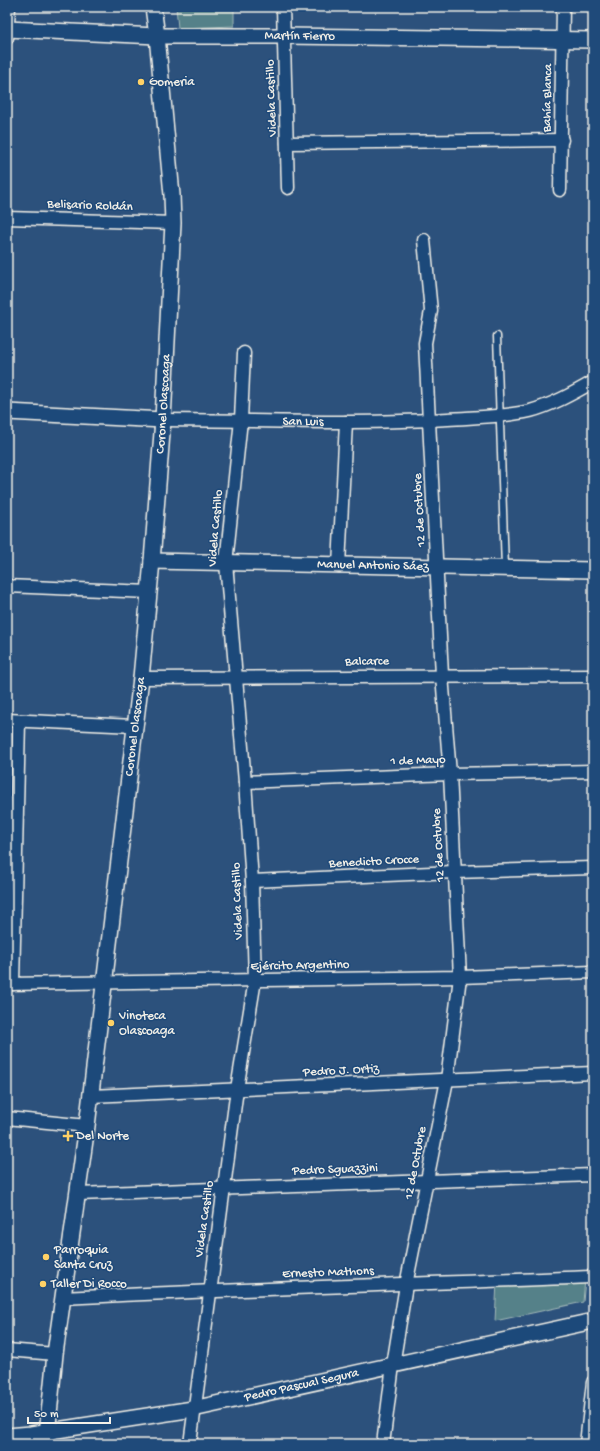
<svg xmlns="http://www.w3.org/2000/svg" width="600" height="1451" font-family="'Gochi Hand',sans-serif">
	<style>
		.green { fill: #548189; stroke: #a4b9b8 }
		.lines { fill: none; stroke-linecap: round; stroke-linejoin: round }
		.service-casing { stroke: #f4f1e8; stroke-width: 9 }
		.minor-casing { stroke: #f4f1e8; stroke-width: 15 }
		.tertiary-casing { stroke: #f4f1e8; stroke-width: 18 }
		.service { stroke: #1f4a7a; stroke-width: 6 }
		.minor { stroke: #1f4a7a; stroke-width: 12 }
		.tertiary { stroke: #1f4a7a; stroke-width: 15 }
		.poi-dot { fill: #ffd166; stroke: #1f4a7a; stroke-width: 1.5 }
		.labels { text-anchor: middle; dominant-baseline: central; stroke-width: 3; stroke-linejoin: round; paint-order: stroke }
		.street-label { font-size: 13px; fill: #f4f1e8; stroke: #1f4a7a }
		.poi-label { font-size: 13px; fill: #f4f1e8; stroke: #1f4a7a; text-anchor: start }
	</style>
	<rect width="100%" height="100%" fill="#2c517c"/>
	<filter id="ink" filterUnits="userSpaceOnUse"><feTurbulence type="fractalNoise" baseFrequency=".025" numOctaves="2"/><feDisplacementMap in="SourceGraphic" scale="8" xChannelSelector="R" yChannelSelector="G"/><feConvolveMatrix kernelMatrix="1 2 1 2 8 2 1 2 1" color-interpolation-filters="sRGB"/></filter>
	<g filter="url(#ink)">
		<g class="green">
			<polygon points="176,7 234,7 234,26 178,28"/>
			<polygon points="585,1279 583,1302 495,1321 497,1282"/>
		</g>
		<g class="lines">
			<defs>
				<polyline id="service" points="497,336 505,568"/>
				<g id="minor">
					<polyline points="283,7 288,188"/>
					<polyline points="7,38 9,7"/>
					<polyline points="287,143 562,140"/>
					<polyline points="560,190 563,7"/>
					<polyline points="7,218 173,223"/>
					<path id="s1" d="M 163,420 C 258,420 353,425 448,419 C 473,417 505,417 530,411 C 552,405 572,394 593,382"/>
					<polyline points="339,566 346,422"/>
					<polyline points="7,586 149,592"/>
					<polyline points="141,678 593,676"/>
					<polyline points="7,720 134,726"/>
					<polyline points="245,782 450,774 593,771"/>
					<polyline points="252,881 454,872 593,868"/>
					<polyline points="7,984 460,977 593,972"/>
					<polyline points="13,984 19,721"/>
					<polyline points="91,1096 593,1073"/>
					<polyline points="7,1118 87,1126"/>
					<polyline points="78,1194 593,1175"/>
					<path d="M 63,1298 C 240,1289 416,1284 593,1277"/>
					<polyline points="7,1350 55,1354"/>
					<polyline points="190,1444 237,1089 255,980 252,881 245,782 226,563 241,420 244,353"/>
					<polyline points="383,1444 393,1365 406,1285 447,1080 460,977 450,774 442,675 425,343 431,311 424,240"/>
					<polyline points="586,1444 593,1382"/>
				</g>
				<g id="tertiary">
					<path id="s2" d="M 7,29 L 157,36 L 284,36 L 593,40"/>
					<polyline points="7,412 163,420"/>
					<path id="s3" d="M 152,561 L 593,570"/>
					<path id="s4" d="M 7,1436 L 31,1434 L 193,1409 L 593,1321"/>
					<path id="s5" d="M 46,1444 L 55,1354 L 87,1126 L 141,678 L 152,561 L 163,420 L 173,223 L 172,195 L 157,36 L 153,7"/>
				</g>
			</defs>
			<use href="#service" class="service-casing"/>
			<use href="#minor" class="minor-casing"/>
			<use href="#tertiary" class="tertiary-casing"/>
			<use href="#service" class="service"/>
			<use href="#minor" class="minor"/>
			<use href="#tertiary" class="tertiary"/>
		</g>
	</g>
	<g class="poi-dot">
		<circle cx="141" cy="82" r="4"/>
		<circle cx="111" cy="1023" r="4"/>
		<path d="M66 1130h4v4h4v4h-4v4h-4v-4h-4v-4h4z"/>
		<circle cx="46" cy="1257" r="4"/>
		<circle cx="43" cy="1284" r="4"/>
	</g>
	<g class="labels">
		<g class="street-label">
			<text stroke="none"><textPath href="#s2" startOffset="293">Martín Fierro</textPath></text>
			<text transform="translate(272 98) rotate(-92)">Videla Castillo</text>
			<text transform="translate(548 98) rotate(-89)">Bahía Blanca</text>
			<text transform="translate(90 206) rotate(2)">Belisario Roldán</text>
			<text stroke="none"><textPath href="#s5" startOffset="1047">Coronel Olascoaga</textPath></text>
			<text stroke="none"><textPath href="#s1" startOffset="140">San Luis</textPath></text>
			<text transform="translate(420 510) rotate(-93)">12 de Octubre</text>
			<text transform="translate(216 528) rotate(-85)">Videla Castillo</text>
			<text stroke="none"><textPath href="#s3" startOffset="221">Manuel Antonio Sáez</textPath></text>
			<text transform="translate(367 662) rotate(-1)">Balcarce</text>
			<text stroke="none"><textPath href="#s5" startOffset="723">Coronel Olascoaga</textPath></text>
			<text transform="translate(418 761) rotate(-2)">1 de Mayo</text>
			<text transform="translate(439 845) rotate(-93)">12 de Octubre</text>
			<text transform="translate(374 862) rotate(-3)">Benedicto Crocce</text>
			<text transform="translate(238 901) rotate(-92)">Videla Castillo</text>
			<text transform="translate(300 966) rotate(-1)">Ejército Argentino</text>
			<text transform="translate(341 1071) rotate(-3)">Pedro J. Ortiz</text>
			<text transform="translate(416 1163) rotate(-79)">12 de Octubre</text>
			<text transform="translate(335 1170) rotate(-2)">Pedro Sguazzini</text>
			<text transform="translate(205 1219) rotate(-82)">Videla Castillo</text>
			<text transform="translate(328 1273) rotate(-2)">Ernesto Mathons</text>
			<text stroke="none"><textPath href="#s4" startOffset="299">Pedro Pascual Segura</textPath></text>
		</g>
		<g class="poi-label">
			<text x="149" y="82">Gomeria</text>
			<text x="119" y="1016">Vinoteca<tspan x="119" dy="15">Olascoaga</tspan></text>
			<text x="76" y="1136">Del Norte</text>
			<text x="54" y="1250">Parroquia<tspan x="54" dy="15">Santa Cruz</tspan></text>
			<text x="51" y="1284">Taller Di Rocco</text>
		</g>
	</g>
	<rect width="600" height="1451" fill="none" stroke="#1f4a7a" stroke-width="24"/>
	<rect x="12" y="12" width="576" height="1427" fill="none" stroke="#f4f1e8" stroke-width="1.5" filter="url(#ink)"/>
	<path d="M28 1417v6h82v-6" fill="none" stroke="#f4f1e8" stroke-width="2"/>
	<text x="34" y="1417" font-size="12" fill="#f4f1e8" stroke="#1f4a7a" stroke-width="3" paint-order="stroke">50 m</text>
</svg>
